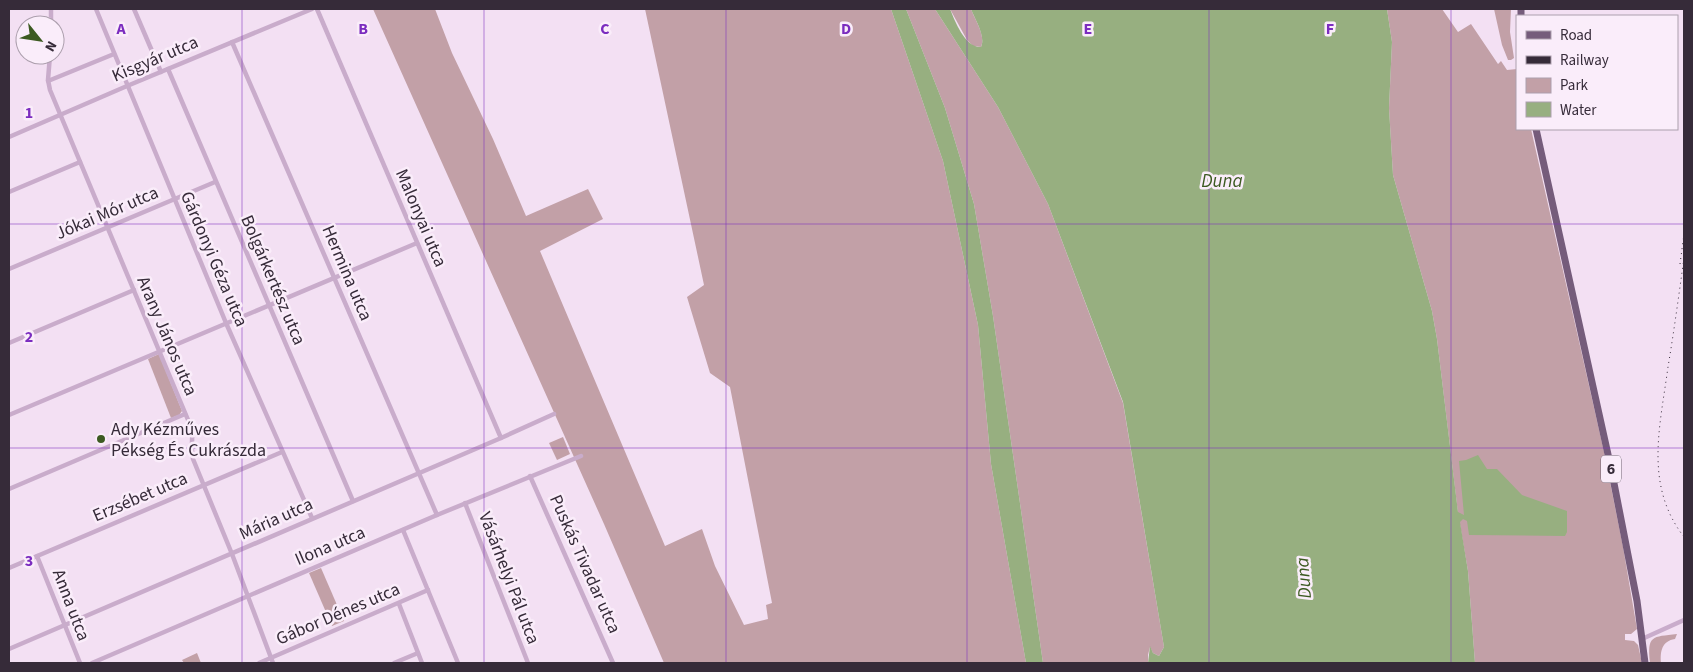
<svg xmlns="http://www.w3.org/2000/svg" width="1693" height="672" font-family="'Source Sans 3',sans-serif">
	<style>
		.green { fill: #c2a0a7 }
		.water { fill: #97af80 }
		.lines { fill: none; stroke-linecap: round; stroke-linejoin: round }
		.minor { stroke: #c9accb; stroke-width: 4.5 }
		.primary { stroke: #755c7b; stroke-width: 7 }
		.rail { stroke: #362b39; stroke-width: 1; stroke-dasharray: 1 4; stroke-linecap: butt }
		.grid { fill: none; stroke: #7b2cbf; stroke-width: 1; stroke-opacity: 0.55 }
		.poi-dot { fill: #3c5a21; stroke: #faedfa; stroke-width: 2 }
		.labels { text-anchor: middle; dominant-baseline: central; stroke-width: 5; stroke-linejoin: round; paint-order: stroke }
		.shield { fill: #faedfa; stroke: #716573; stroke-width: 1 }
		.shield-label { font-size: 16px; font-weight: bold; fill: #362b39 }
		.street-label { font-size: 18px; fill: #362b39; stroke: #faedfa }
		.poi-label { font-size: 18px; fill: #362b39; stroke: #faedfa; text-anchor: start }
		.water-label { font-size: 19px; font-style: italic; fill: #3c5a21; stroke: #faedfa }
		.grid-label { font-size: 16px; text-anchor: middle; font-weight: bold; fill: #7b2cbf; stroke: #faedfa; stroke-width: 5; stroke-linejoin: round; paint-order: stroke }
	</style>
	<rect width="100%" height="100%" fill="#f3e0f3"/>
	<g class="green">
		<polygon points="373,9 435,9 452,53 493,139 526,216 588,189 603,219 540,251 665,546 702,529 715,566 744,625 768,619 766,605 772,603 730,387 710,373 687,297 704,285 645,9 891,9 943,161 978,325 991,464 1026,663 664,663 604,524"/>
		<polygon points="906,9 935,9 998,107 1048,204 1123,403 1164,647 1159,656 1153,653 1150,647 1148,655 1148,663 1043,663 993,316 974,204 945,108"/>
		<path d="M 950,9 L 971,9 C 975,20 986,36 981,47 L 973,46 L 967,40 Z"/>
		<polygon points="1387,9 1442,9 1458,32 1471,24 1498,64 1501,61 1507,70 1517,69 1517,129 1531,129 1604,452 1623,547 1637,629 1631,634 1625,634 1625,640 1634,641 1638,645 1642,663 1475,663 1468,571 1458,513 1437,339 1432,311 1393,175 1389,108 1392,42"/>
		<polygon points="1494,9 1511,9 1510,32 1514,58 1511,60 1508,60 1502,45"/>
		<polygon points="159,354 182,411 179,415 171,418 148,359"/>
		<polygon points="563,437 570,454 557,460 549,443"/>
		<polygon points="321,568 344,621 332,626 309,573"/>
		<path d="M 1677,634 L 1675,639 C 1662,641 1660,651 1661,663 L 1650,663 C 1647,635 1652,637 1677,634 Z"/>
		<polygon points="197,653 201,663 184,663 182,660"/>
	</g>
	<g class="water">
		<polygon points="891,9 906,9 945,108 974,204 993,316 1043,663 1026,663 991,464 978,325 943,161"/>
		<path d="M 935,9 L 950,9 C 955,21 965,48 981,47 C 986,36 975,20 971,9 L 1387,9 L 1392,42 L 1389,108 L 1393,175 L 1432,311 L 1437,339 L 1458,512 L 1464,515 L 1459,461 L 1466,460 L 1478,455 L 1487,469 L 1497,469 L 1522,495 L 1567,511 L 1567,532 L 1565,536 L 1469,535 L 1467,521 L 1463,519 L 1460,522 L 1468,571 L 1475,663 L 1148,663 L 1150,646 L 1153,653 L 1159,656 L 1164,647 L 1123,402 L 1048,204 L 998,107 Z"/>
	</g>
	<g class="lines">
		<g class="minor">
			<polyline points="96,9 226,323 312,518"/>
			<polyline points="134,9 161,72"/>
			<polyline points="317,9 501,438"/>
			<polyline points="51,25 51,9"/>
			<polyline points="232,42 437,515"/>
			<path d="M 50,55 L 48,80 L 50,90 L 191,427 C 194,437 190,448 193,459 L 232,554 L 273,663"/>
			<polyline points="168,69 353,501"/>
			<polyline points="48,81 114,54"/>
			<polyline points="9,137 127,86 312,9"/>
			<polyline points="9,192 80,162"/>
			<polyline points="9,269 215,182"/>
			<polyline points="9,343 134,290"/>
			<polyline points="9,415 417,243"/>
			<polyline points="530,476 613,663"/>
			<polyline points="9,489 185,414"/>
			<polyline points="465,503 528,663"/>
			<polyline points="403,530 458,663"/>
			<polyline points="37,556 80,663"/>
			<polyline points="9,568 282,452"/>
			<polyline points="399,604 422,663"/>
			<polyline points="1642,639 1684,620"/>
			<polyline points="9,649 501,438 554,414"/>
			<polyline points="92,663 437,515 581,456"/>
			<polyline points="259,663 428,590"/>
			<polyline points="394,663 418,653"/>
		</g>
		<g class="primary">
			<polyline points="1521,16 1521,9"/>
			<polyline points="1536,129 1611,468 1637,601 1645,663"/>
		</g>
		<g class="rail">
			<path d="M 1684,258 C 1679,294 1674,331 1668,367 C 1660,427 1644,485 1684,537"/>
			<polyline points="1680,264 1684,234"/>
		</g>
	</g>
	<path class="grid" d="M 242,9 L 242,663M 484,9 L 484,663M 726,9 L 726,663M 967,9 L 967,663M 1209,9 L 1209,663M 1451,9 L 1451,663M 9,224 L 1684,224M 9,448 L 1684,448"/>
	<circle class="poi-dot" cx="101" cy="439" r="5"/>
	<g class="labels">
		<rect class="shield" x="1601" y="455.5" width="20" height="27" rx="4"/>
		<g class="shield-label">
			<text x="1611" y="469">6</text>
		</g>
		<g class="street-label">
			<text transform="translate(155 59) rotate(-23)">Kisgyár utca</text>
			<text transform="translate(107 213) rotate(-23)">Jókai Mór utca</text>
			<text transform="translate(421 218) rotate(67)">Malonyai utca</text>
			<text transform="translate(214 259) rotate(67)">Gárdonyi Géza utca</text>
			<text transform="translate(347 273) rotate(67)">Hermina utca</text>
			<text transform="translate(273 280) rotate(67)">Bolgárkertész utca</text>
			<text transform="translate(167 336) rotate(67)">Arany János utca</text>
			<text transform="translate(140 497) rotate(-23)">Erzsébet utca</text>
			<text transform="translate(276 519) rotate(-24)">Mária utca</text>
			<text transform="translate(330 546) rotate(-23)">Ilona utca</text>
			<text transform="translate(585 564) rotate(66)">Puskás Tivadar utca</text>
			<text transform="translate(509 578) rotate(69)">Vásárhelyi Pál utca</text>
			<text transform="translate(71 605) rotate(69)">Anna utca</text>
			<text transform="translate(338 614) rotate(-23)">Gábor Dénes utca</text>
		</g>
		<g class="poi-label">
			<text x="111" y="429">Ady Kézműves<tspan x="111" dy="21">Pékség És Cukrászda</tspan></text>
		</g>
		<g class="water-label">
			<text x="1222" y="181">Duna</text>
			<text transform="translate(1304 578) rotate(-94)">Duna</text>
		</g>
	</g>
	<g class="grid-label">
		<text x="121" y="34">A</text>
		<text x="363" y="34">B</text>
		<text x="605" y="34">C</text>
		<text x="846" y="34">D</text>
		<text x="1088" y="34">E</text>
		<text x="1330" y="34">F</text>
		<text x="29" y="118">1</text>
		<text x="29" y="342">2</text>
		<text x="29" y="566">3</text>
	</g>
	<rect width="1693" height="672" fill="none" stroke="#362b39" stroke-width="20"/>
	<rect x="1516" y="15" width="162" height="115" fill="#faedfa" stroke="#ac9fad"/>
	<rect x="1526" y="31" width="25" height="8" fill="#755c7b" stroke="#ac9fad"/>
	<text x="1560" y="40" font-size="15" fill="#362b39">Road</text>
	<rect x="1526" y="56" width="25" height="8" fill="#362b39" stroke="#ac9fad"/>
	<text x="1560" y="65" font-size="15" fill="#362b39">Railway</text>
	<rect x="1526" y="78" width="25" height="15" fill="#c2a0a7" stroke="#ac9fad"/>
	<text x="1560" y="90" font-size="15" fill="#362b39">Park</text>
	<rect x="1526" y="102" width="25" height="15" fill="#97af80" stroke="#ac9fad"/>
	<text x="1560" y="115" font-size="15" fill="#362b39">Water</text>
	<g transform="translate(40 40) rotate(120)"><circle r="24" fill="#faedfa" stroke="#ac9fad"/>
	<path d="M0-4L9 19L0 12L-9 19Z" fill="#3c5a21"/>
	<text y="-8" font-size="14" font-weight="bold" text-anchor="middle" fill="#362b39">N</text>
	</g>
</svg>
